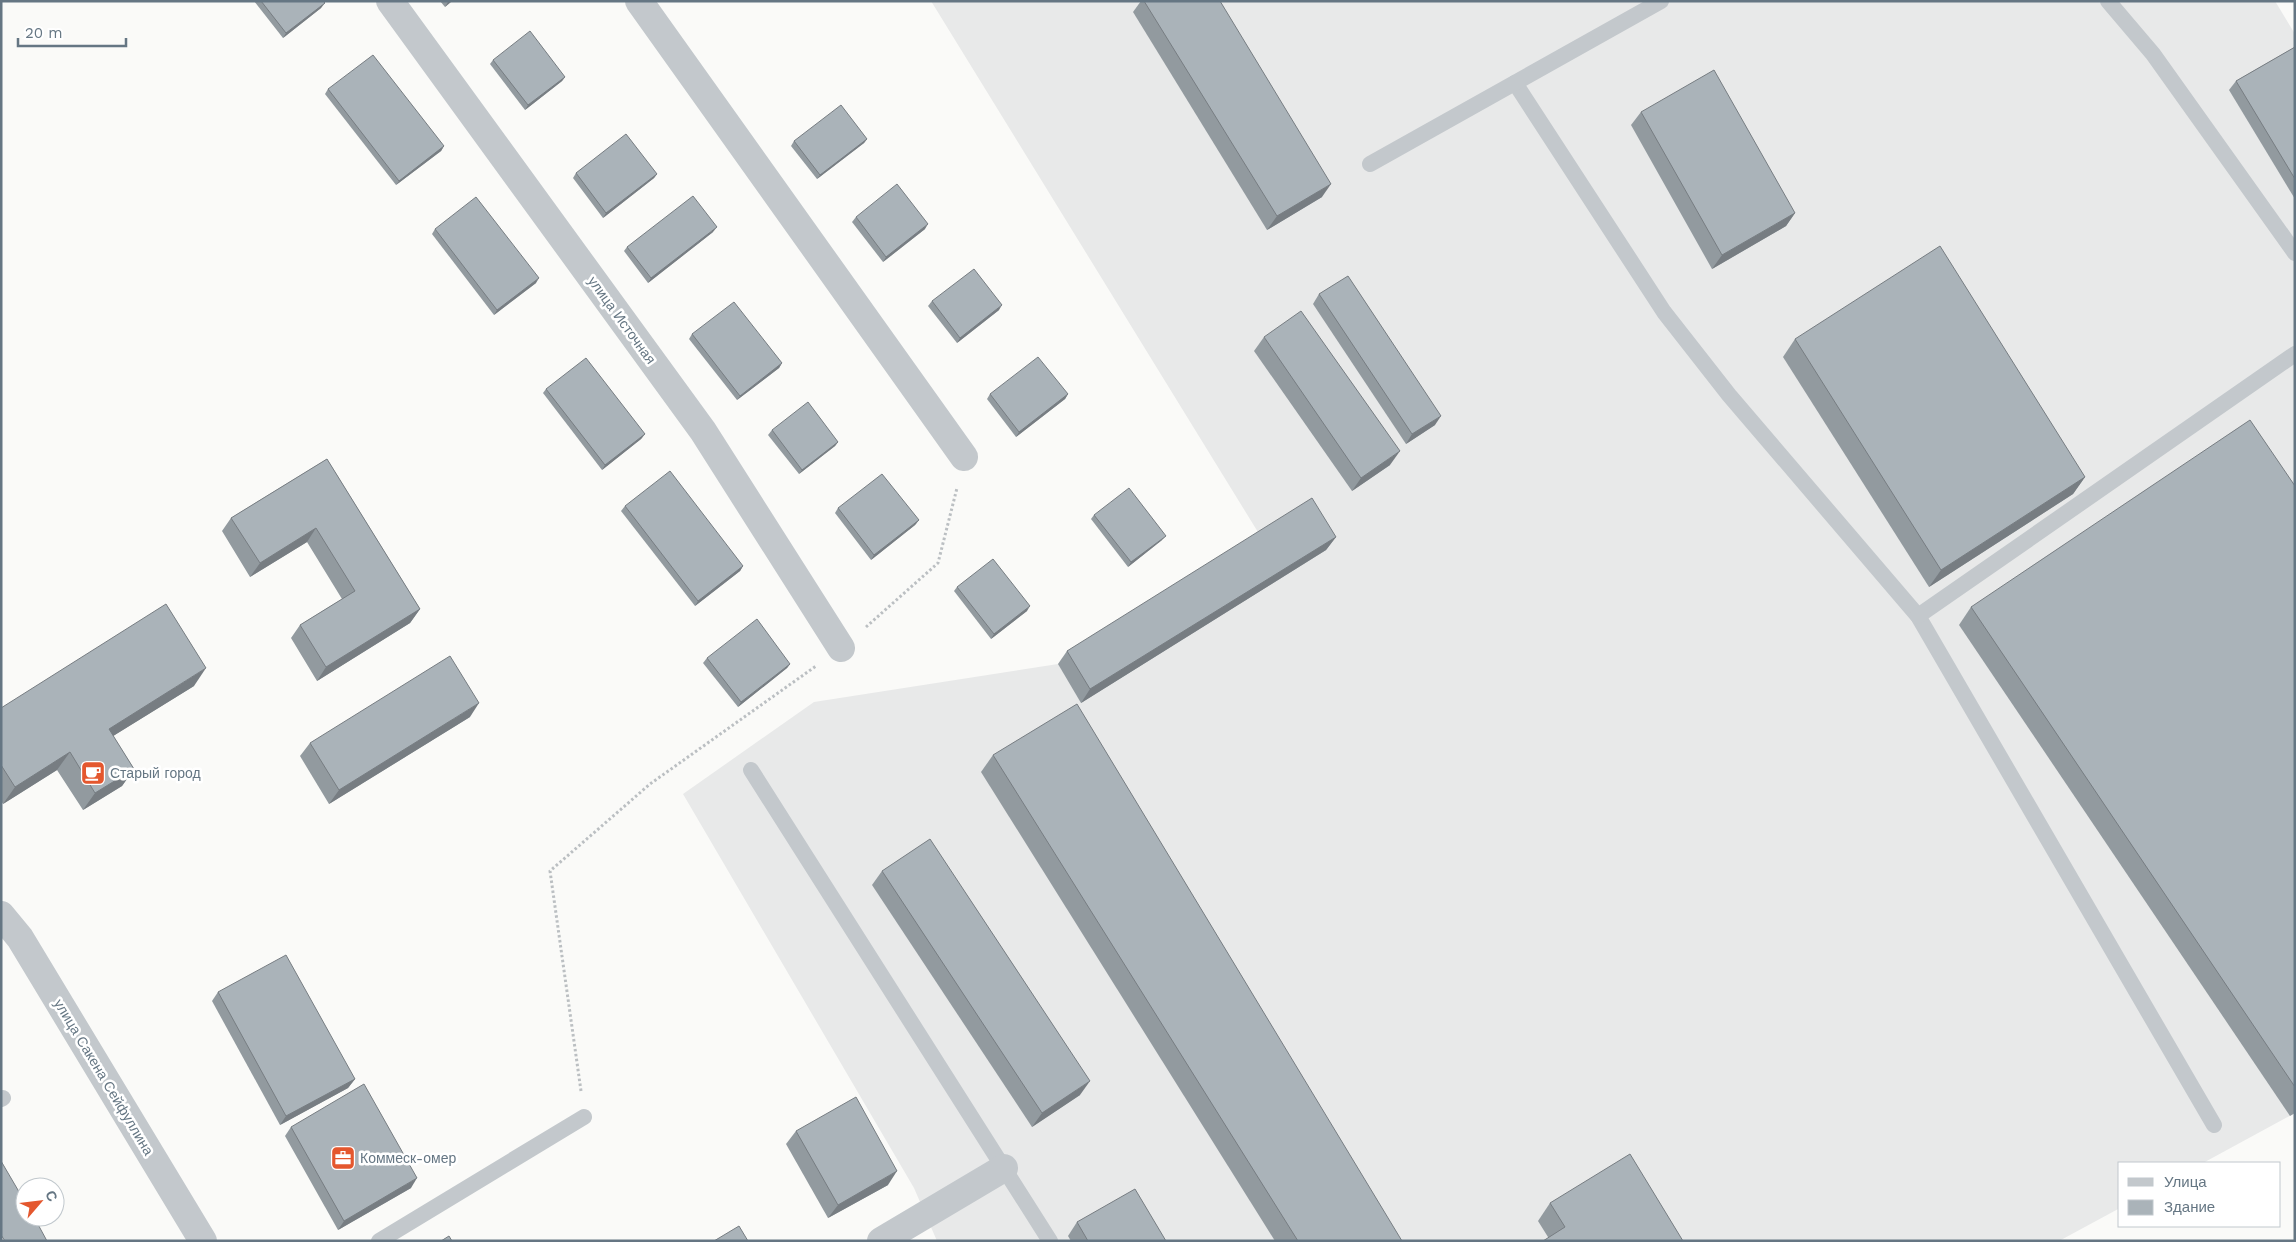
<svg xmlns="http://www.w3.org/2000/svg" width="2296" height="1242" font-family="'Work Sans',sans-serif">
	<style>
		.built { fill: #e8e9e9 }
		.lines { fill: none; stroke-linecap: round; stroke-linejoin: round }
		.path { stroke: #bbbfc2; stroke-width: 3; stroke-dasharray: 2.5 2.5; stroke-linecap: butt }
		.lane { stroke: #c3c8cc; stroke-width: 16 }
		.street { stroke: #c3c8cc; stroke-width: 28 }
		.wall { fill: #929a9f }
		.shaded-wall { fill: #777d82 }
		.building { fill: #aab3b9; stroke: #777d82 }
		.labels { text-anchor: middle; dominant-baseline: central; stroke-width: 5; stroke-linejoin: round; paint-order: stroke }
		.street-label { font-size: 14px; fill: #657683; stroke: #fff }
		.poi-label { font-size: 14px; fill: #657683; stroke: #fff; text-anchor: start }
	</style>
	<rect width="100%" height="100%" fill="#fafaf8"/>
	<polygon class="built" points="931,1 2275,1 2295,34 2295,1113 2203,1163 2120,1163 2120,1208 2059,1241 937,1241 914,1188 683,794 814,702 1058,664 1261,537"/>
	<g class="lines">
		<g class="path">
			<polyline points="866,627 938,563 957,488"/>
			<polyline points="581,1091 550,871 650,784 816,666"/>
		</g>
		<g class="lane">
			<polyline points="2108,1 2153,54 2295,253"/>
			<polyline points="1515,83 1664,312 1729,395 1918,616 2214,1125"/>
			<polyline points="1370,164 1661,1"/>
			<polyline points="1918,616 2295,354"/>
			<polyline points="751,770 1050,1241"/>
			<polyline points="1,1099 3,1098"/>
			<polyline points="379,1241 584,1117"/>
		</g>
		<g class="street">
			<polyline points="390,1 703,431 841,648"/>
			<polyline points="639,1 964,457"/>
			<polyline points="1,915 20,938 203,1241"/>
			<polyline points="881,1241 1004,1168"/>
		</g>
	</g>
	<g class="wall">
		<polygon points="254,1 323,1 321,8 283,38"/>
		<polygon points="440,1 452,1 445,7"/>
		<polygon points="1141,1 1220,1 1322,197 1267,230 1133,12"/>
		<polygon points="2295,47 2295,199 2229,90 2236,81"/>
		<polygon points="493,60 565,77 562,81 525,110 490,64"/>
		<polygon points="328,89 444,146 441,151 396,185 325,94"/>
		<polygon points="1641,112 1795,213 1786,226 1712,269 1631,125"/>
		<polygon points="867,139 864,143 817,179 791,146 794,141"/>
		<polygon points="576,173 657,174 654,178 603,218 573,178"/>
		<polygon points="856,217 925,229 883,262 852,222"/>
		<polygon points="435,229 536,283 494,315 432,234"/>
		<polygon points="713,232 648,283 624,251 627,247"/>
		<polygon points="1319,294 1435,425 1406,444 1313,304"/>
		<polygon points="932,301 999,310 957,343 928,306"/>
		<polygon points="692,334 782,363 779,368 737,400 689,339"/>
		<polygon points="1264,337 1390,465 1352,491 1254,351"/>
		<polygon points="1795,339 2085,477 2073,494 1929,587 1783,357"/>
		<polygon points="546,389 645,434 641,439 602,470 543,393"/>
		<polygon points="990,394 1068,394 1065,399 1016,437 987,399"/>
		<polygon points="772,430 838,442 835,446 799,474 768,435"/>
		<polygon points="327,459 420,609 410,623 317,681 291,638 300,625 342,599 307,542 250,577 222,531 231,518"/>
		<polygon points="2295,486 2295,1113 2290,1116 1959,625 1971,607"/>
		<polygon points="625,506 743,566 740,571 695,606 621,511"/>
		<polygon points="838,508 919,520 915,525 871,560 835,513"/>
		<polygon points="1094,515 1162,540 1128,567 1091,519"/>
		<polygon points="1336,537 1326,550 1081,703 1058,664 1067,651"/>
		<polygon points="957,587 1027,611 991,639 954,591"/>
		<polygon points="707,658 790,664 787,668 738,707 703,663"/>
		<polygon points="194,686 113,736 134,769 122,786 83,810 57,770 3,804 1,801 1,708"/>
		<polygon points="470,717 329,804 300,756 310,743"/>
		<polygon points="993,755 1402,1241 1275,1241 981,772"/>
		<polygon points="882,871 1080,1095 1032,1127 872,885"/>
		<polygon points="218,992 355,1079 348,1088 280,1125 212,1001"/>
		<polygon points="291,1127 411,1188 338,1230 285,1136"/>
		<polygon points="796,1131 888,1185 828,1218 786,1144"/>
		<polygon points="1550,1203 1683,1241 1548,1237 1538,1221"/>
		<polygon points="1077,1222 1166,1241 1071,1241 1068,1236"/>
	</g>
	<g class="shaded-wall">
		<polygon points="450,1 452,1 445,7 448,2"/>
		<polygon points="325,3 321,8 283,38 286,33"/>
		<polygon points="565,77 562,81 525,110 528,105"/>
		<polygon points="867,139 864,143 817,179 820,175"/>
		<polygon points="444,146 441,151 396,185 399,181"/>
		<polygon points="657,174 654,178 603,218 606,213"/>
		<polygon points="1331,184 1322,197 1267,230 1277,216"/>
		<polygon points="1795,213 1786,226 1712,269 1722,255"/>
		<polygon points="928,224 925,229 883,262 886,257"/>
		<polygon points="717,227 713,232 648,283 651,278"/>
		<polygon points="539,278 536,283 494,315 497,310"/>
		<polygon points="1002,305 999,310 957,343 960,338"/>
		<polygon points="782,363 779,368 737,400 740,396"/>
		<polygon points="1068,394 1065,399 1016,437 1019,432"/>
		<polygon points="1441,416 1435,425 1406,444 1412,434"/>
		<polygon points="645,434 641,439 602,470 605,465"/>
		<polygon points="838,442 835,446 799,474 802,470"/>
		<polygon points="1400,451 1390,465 1352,491 1361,478"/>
		<polygon points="2085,477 2073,494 1929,587 1941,570"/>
		<polygon points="919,520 915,525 871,560 874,555"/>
		<polygon points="316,528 307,542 250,577 260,563"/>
		<polygon points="1166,536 1162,540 1128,567 1131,562"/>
		<polygon points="1336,537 1326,550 1081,703 1090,689"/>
		<polygon points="743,566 740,571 695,606 698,601"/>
		<polygon points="1030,606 1027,611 991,639 994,634"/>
		<polygon points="420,609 410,623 317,681 326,667"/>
		<polygon points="790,664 787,668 738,707 741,702"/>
		<polygon points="206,668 194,686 97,746 109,729"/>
		<polygon points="479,703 470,717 329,804 339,790"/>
		<polygon points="70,752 57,770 3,804 15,787"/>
		<polygon points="134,769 122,786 83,810 95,793"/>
		<polygon points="355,1079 348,1088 280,1125 286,1116"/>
		<polygon points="1090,1081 1080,1095 1032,1127 1042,1113"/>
		<polygon points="897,1171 888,1185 828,1218 838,1205"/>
		<polygon points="417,1178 411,1188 338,1230 344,1221"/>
	</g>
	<g class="building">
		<polygon points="261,1 323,1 325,3 286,33"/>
		<polygon points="1144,1 1220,1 1331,184 1277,216"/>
		<polygon points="530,31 565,77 528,105 493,60"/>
		<polygon points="2295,47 2295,179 2236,81"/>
		<polygon points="373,55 444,146 399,181 328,89"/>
		<polygon points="1714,70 1795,213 1722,255 1641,112"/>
		<polygon points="841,105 867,139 820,175 794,141"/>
		<polygon points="626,134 657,174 606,213 576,173"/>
		<polygon points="897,184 928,224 886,257 856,217"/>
		<polygon points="693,196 717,227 651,278 627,247"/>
		<polygon points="476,197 539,278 497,310 435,229"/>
		<polygon points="1940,246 2085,477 1941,570 1795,339"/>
		<polygon points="974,269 1002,305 960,338 932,301"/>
		<polygon points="1348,276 1441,416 1412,434 1319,294"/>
		<polygon points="734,302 782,363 740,396 692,334"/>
		<polygon points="1301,311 1400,451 1361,478 1264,337"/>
		<polygon points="1038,357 1068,394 1019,432 990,394"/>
		<polygon points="586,358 645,434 605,465 546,389"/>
		<polygon points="808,402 838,442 802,470 772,430"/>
		<polygon points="2250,420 2295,486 2295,1087 1971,607"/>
		<polygon points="327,459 420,609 326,667 300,625 355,591 316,528 260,563 231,518"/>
		<polygon points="670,471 743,566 698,601 625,506"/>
		<polygon points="882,474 919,520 874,555 838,508"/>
		<polygon points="1129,488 1166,536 1131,562 1094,515"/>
		<polygon points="1312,498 1336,537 1090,689 1067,651"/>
		<polygon points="993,559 1030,606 994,634 957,587"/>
		<polygon points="166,604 206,668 109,729 134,769 95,793 70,752 15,787 1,765 1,708"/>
		<polygon points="757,619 790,664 741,702 707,658"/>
		<polygon points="450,656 479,703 339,790 310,743"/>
		<polygon points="1077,704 1402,1241 1298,1241 993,755"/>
		<polygon points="930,839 1090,1081 1042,1113 882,871"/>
		<polygon points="286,955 355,1079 286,1116 218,992"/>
		<polygon points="364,1084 417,1178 344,1221 291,1127"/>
		<polygon points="856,1097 897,1171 838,1205 796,1131"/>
		<polygon points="1630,1154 1683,1241 1543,1241 1565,1227 1550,1203"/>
		<polygon points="1,1161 25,1202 25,1217 34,1217 47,1241 5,1241 1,1235"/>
		<polygon points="1135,1189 1166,1241 1088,1241 1077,1222"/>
		<polygon points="739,1226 748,1241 714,1241"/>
		<polygon points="449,1236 452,1241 441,1241"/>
	</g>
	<defs>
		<symbol id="cafe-square" viewBox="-11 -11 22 22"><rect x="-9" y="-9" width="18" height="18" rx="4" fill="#e4572e" stroke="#fff"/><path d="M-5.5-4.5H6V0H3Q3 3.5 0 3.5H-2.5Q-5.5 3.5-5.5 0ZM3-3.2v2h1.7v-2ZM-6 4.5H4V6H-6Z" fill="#fff"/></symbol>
		<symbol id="office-square" viewBox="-11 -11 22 22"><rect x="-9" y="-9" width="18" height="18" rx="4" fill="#e4572e" stroke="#fff"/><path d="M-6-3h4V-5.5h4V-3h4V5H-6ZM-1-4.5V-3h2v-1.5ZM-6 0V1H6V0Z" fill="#fff"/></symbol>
	</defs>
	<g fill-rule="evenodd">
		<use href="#cafe-square" x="79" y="759" width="28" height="28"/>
		<use href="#office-square" x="329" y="1144" width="28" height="28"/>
	</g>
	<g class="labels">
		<g class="street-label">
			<text transform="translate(622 320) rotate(54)">улица Источная</text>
			<text transform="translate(104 1077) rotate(59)">улица Сакена Сейфуллина</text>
		</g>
		<g class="poi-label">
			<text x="110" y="773">Старый город</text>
			<text x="360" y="1158">Коммеск-омер</text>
		</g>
	</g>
	<rect width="2296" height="1242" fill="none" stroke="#657683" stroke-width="5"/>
	<rect x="2118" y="1162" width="162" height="65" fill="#ffffff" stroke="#c1c8cd"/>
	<rect x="2128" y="1178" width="25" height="8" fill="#c3c8cc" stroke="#c1c8cd"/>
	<text x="2164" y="1187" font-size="15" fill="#657683">Улица</text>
	<rect x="2128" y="1200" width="25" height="15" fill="#aab3b9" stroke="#c1c8cd"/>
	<text x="2164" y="1212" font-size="15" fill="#657683">Здание</text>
	<g transform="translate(40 1202) rotate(62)"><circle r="24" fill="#ffffff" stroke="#c1c8cd"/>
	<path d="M0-4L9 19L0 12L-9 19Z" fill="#e4572e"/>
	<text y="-8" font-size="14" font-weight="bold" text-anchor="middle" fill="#657683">С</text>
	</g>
	<path d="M18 38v8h108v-8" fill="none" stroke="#657683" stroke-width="2.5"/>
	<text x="25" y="38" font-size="15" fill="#657683" stroke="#ffffff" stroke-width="4" paint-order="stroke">20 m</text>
</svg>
